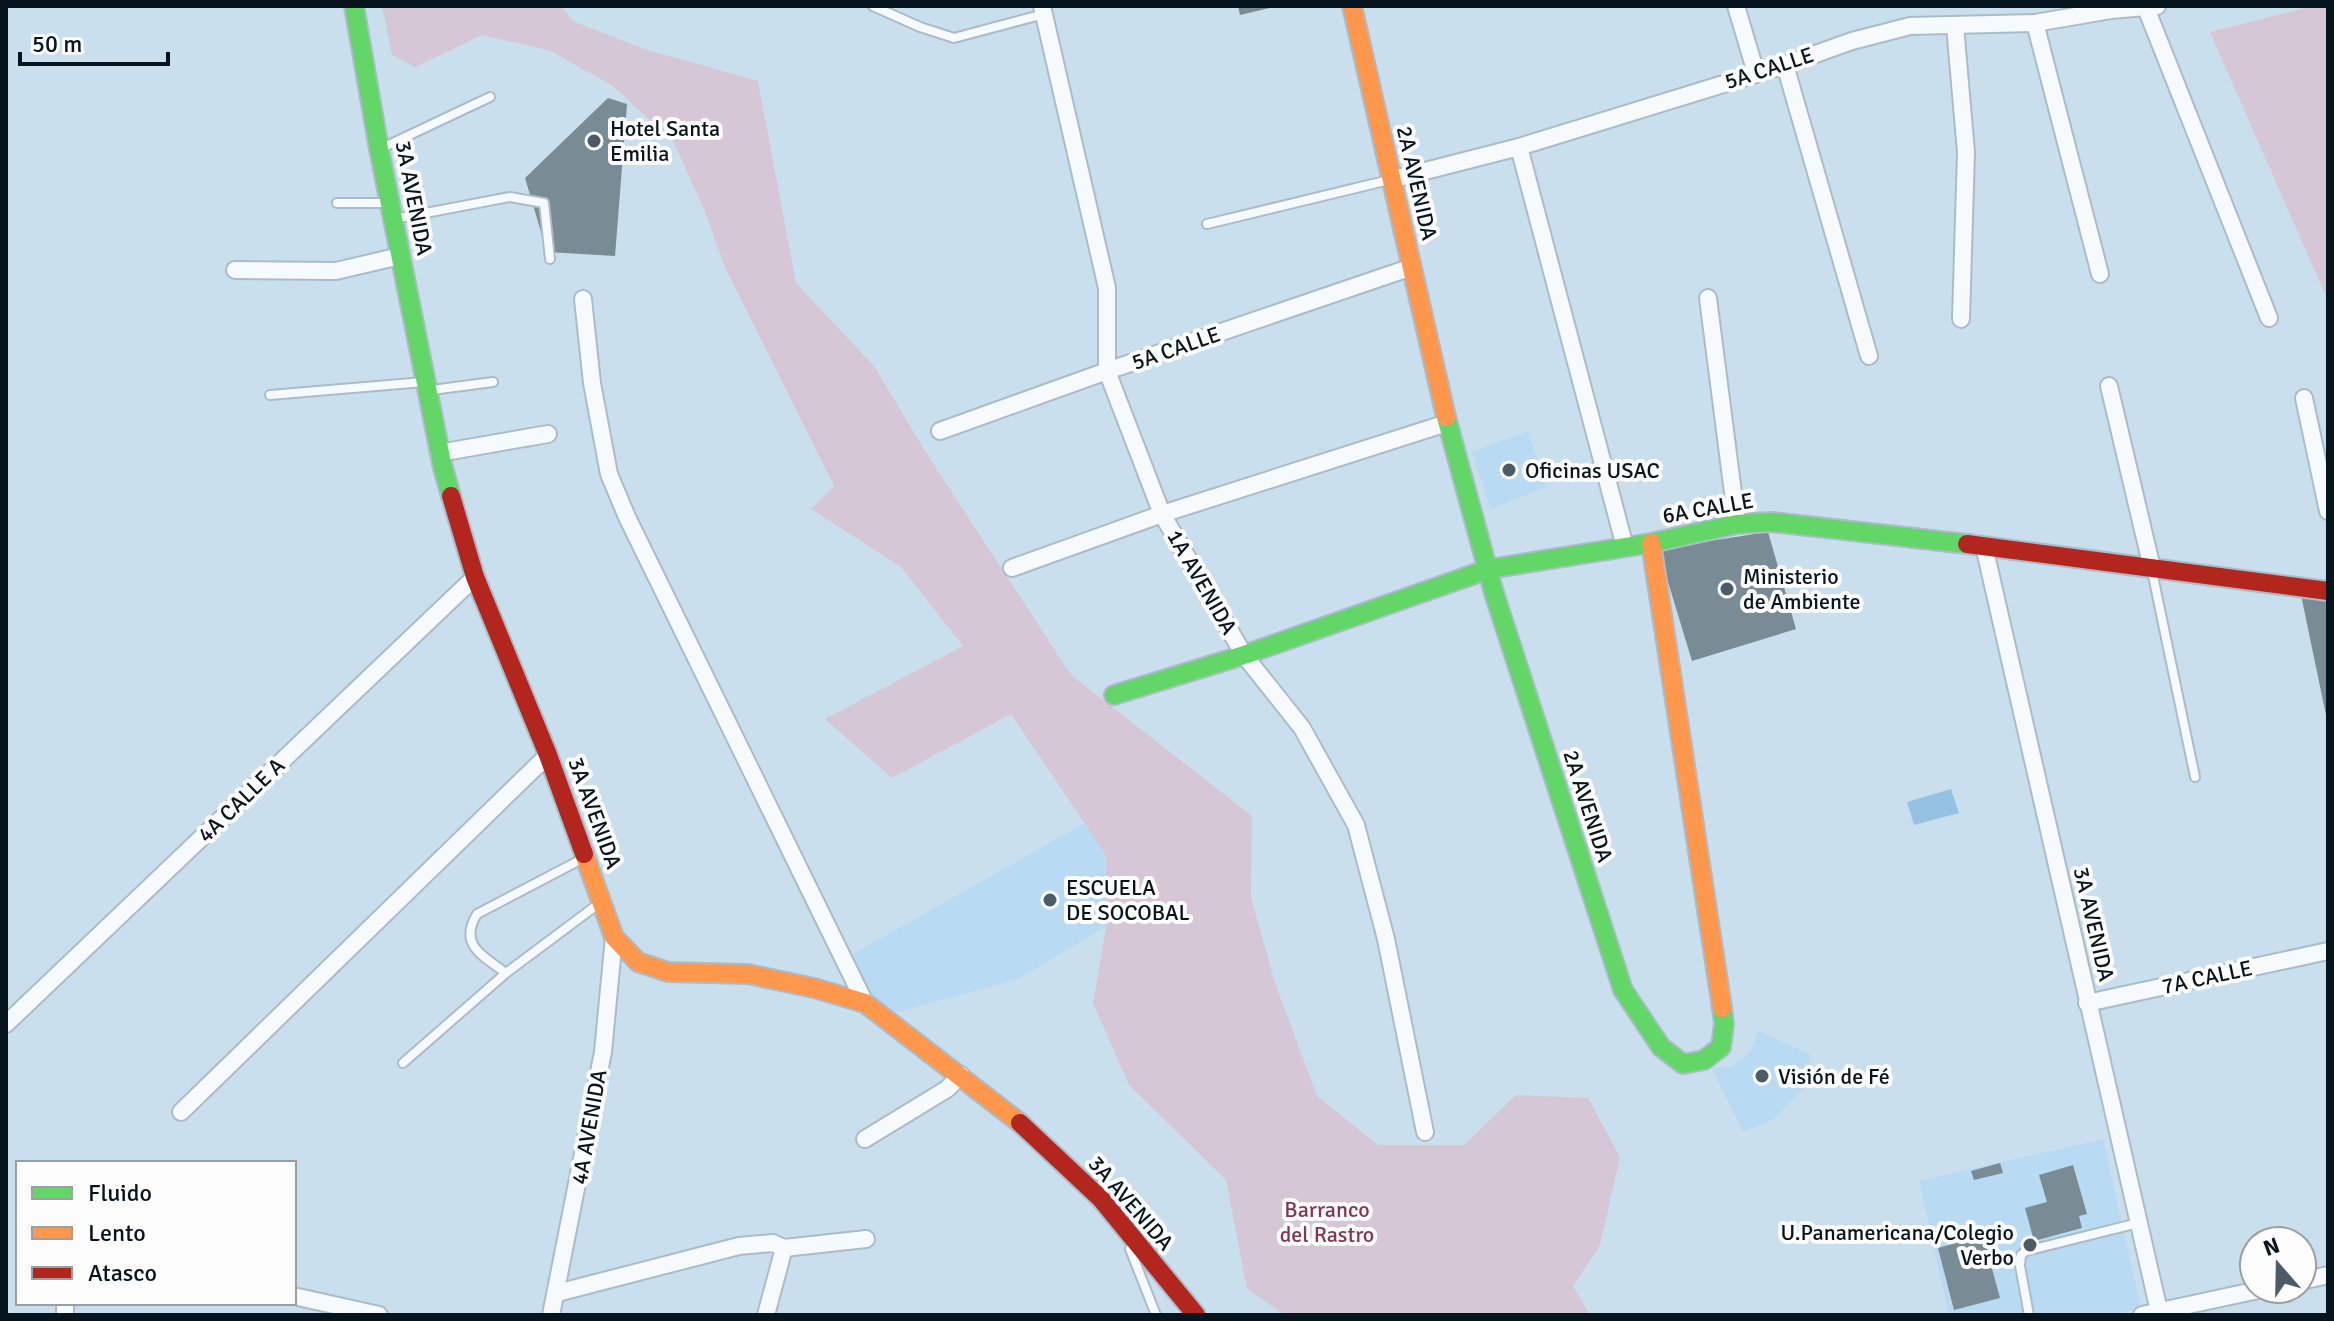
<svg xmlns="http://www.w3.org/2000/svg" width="2334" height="1321" font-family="Signika,sans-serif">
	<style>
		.built { fill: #b8daf2 }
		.green { fill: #d5c7d5 }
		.water { fill: #95c2e2 }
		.building { fill: #798b95 }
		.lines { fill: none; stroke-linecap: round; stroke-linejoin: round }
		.lane-casing { stroke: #abbcc8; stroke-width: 12 }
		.street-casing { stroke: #abbcc8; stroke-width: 20 }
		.fast-casing { stroke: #abbcc8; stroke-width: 22 }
		.slow-casing { stroke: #abbcc8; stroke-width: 22 }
		.jam-casing { stroke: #abbcc8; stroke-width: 22 }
		.lane { stroke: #f7fafc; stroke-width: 8 }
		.street { stroke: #f7fafc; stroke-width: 16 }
		.fast { stroke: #63d668; stroke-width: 18 }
		.slow { stroke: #ff974d; stroke-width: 18 }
		.jam { stroke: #b3261e; stroke-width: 18 }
		.poi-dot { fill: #4b5b67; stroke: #fcfcfc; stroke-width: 3 }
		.labels { text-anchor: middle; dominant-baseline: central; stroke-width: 8; stroke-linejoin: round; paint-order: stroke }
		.street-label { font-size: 22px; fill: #06141e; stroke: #fcfcfc }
		.poi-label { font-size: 22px; fill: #06141e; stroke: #fcfcfc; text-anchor: start }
		.park-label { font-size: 22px; fill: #843653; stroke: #fcfcfc }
	</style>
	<rect width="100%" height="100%" fill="#cadfee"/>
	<g class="built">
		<polygon points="1528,431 1546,487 1491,509 1472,452"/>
		<polygon points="1140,792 1196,873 1018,979 883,1016 846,958"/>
		<polygon points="1758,1031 1810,1054 1806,1086 1774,1119 1743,1132 1711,1067 1732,1067 1751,1051"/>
		<polygon points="2103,1139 2141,1308 2111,1315 1949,1315 1919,1181"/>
	</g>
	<g class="green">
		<polygon points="382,6 561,6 573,21 644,49 758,81 796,283 874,366 925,451 1071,675 1252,816 1251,898 1276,986 1317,1096 1378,1145 1464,1145 1516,1095 1588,1098 1620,1157 1600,1245 1573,1286 1590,1315 1285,1315 1247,1289 1226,1180 1129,1085 1093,1003 1106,927 1106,855 1011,714 892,778 825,719 963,646 901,567 811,509 834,486 725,267 704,209 674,143 613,86 551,51 482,35 415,67 392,55"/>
		<polygon points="2312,6 2328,6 2328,301 2210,32"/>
	</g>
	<polygon class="water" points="1951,789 1959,813 1914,825 1907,802"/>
	<g class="building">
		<polygon points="1238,6 1274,6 1274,7 1240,15"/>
		<polygon points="608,98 627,104 615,256 547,252 525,178"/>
		<polygon points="1768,532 1796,629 1692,661 1658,549"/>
		<polygon points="2301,595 2328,598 2328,720 2327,720"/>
		<polygon points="2000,1163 2003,1173 1974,1180 1971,1171"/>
		<polygon points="2073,1165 2087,1214 2079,1216 2082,1228 2034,1241 2025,1208 2047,1202 2039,1175"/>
		<polygon points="1964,1228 1967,1240 1983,1235 2000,1298 1954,1310 1938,1248 1956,1243 1953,1231"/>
	</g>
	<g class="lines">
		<defs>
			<g id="lane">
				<polyline points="873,6 920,27 954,38 1044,14"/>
				<polyline points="380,149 490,97"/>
				<polyline points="337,203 385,203"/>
				<polyline points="394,219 510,197 544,203 550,259"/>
				<polyline points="1207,224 1389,180"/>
				<polyline points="432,390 493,382"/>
				<polyline points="270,395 424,382"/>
				<polyline points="2152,571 2195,777"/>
				<path d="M 582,859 L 477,914 C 458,945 483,956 506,973 L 597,905"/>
				<polyline points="403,1063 506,973"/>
				<polyline points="1130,1249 1156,1315"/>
				<polyline points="2029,1315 2020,1266 2021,1255 2026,1251 2138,1223"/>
			</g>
			<g id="street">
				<polyline points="1042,6 1107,288 1107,371 1162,514 1244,655 1302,728 1356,825 1386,939 1425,1132"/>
				<polyline points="1736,6 1756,73"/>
				<polyline points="2146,8 2269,318"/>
				<polyline points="2035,23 2100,274"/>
				<polyline points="1955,26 1966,152 1961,319"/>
				<polyline points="1785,65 1869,356"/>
				<polyline points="1519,147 1625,547"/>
				<polyline points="1390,180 1519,147 1785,65 1852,41 1910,26 2035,23 2111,10 2157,6"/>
				<polyline points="235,270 336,271 400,256"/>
				<polyline points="1708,298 1737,524"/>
				<polyline points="583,299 592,383 609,474 627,517 865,1003"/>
				<polyline points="2109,386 2152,568"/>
				<polyline points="2304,398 2328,511"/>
				<polyline points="940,431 1107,371 1412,267"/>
				<polyline points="439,453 548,434"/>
				<polyline points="1984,546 2159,1311"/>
				<polyline points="1012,568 1162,514 1447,423"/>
				<polyline points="2087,1003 2328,951"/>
				<polyline points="6,1024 475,577"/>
				<polyline points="181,1112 548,755"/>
				<polyline points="865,1139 947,1089 961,1075"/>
				<polyline points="2302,1281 2328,1275"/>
				<polyline points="557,1293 739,1246 773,1243 784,1248 866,1239"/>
				<polyline points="298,1297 379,1315"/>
				<polyline points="65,1303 65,1315"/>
				<polyline points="551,1315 603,1052 614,937"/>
				<polyline points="766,1315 784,1248"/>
				<polyline points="2142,1315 2263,1289"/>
			</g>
			<g id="fast">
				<polyline points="354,6 379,149 443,468 451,496"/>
				<polyline points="1446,417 1494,593 1623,990 1661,1047 1683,1064 1704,1060 1721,1047 1724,1024 1722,1008"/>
				<polyline points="1114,695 1244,655 1489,569 1651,543 1737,524 1772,522 1967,544"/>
			</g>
			<g id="slow">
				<polyline points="1352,6 1446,417"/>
				<polyline points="1651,543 1722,1008"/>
				<polyline points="584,854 614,937 638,962 668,972 748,974 814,988 865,1003 1020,1123"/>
			</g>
			<g id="jam">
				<polyline points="451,496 475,577 548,755 584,854"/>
				<polyline points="1967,544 2328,591"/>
				<polyline points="1020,1123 1101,1199 1196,1315"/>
			</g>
		</defs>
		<use href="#lane" class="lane-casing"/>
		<use href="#street" class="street-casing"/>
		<use href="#fast" class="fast-casing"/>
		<use href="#slow" class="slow-casing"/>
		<use href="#jam" class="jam-casing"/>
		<use href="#lane" class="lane"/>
		<use href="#street" class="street"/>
		<use href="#fast" class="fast"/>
		<use href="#slow" class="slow"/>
		<use href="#jam" class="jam"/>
	</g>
	<g class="poi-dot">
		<circle cx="594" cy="141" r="8"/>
		<circle cx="1509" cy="470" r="8"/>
		<circle cx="1727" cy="589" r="8"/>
		<circle cx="1050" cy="900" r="8"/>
		<circle cx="1762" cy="1076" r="8"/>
		<circle cx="2030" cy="1245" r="8"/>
	</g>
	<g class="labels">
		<g class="street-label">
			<text transform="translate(1769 68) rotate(-18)">5A CALLE</text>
			<text transform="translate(1417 183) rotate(77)">2A AVENIDA</text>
			<text transform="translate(414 198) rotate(79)">3A AVENIDA</text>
			<text transform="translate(1176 348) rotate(-19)">5A CALLE</text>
			<text transform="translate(1708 508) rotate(-10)">6A CALLE</text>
			<text transform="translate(1202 582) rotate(60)">1A AVENIDA</text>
			<text transform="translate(241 800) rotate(-44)">4A CALLE A</text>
			<text transform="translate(1588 806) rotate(72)">2A AVENIDA</text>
			<text transform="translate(595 813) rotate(70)">3A AVENIDA</text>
			<text transform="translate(2094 924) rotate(77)">3A AVENIDA</text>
			<text transform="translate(2207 977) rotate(-12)">7A CALLE</text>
			<text transform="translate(589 1127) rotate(-80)">4A AVENIDA</text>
			<text transform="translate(1131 1203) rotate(49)">3A AVENIDA</text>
		</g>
		<g class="poi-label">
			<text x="610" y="128">Hotel Santa<tspan x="610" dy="25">Emilia</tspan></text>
			<text x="1525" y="470">Oficinas USAC</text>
			<text x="1743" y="576">Ministerio<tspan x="1743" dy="25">de Ambiente</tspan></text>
			<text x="1066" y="887">ESCUELA<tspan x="1066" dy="25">DE SOCOBAL</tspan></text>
			<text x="1778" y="1076">Visión de Fé</text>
			<text x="2014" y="1232" text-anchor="end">U.Panamericana/Colegio<tspan x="2014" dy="25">Verbo</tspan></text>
		</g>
		<g class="park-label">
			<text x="1327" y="1209">Barranco<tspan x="1327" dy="25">del Rastro</tspan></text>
		</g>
	</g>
	<rect width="2334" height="1321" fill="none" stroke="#06141e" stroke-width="16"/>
	<rect x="16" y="1161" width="280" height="144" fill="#fcfcfc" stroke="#9a9fa3" stroke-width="2"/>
	<rect x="32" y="1187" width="40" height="12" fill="#63d668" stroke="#9a9fa3" stroke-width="2"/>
	<text x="88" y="1201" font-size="24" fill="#06141e">Fluido</text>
	<rect x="32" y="1227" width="40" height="12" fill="#ff974d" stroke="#9a9fa3" stroke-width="2"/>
	<text x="88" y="1241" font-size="24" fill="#06141e">Lento</text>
	<rect x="32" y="1267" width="40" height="12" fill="#b3261e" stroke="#9a9fa3" stroke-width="2"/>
	<text x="88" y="1281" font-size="24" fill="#06141e">Atasco</text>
	<g transform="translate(2278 1265) rotate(340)"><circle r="38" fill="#fcfcfc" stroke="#9a9fa3" stroke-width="2"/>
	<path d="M0-6L14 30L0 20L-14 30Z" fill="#4b5b67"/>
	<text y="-12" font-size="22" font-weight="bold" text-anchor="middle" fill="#06141e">N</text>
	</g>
	<path d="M20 52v12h148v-12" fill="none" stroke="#06141e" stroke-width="4"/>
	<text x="32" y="52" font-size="24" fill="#06141e" stroke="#fcfcfc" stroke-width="6" paint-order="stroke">50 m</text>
</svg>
